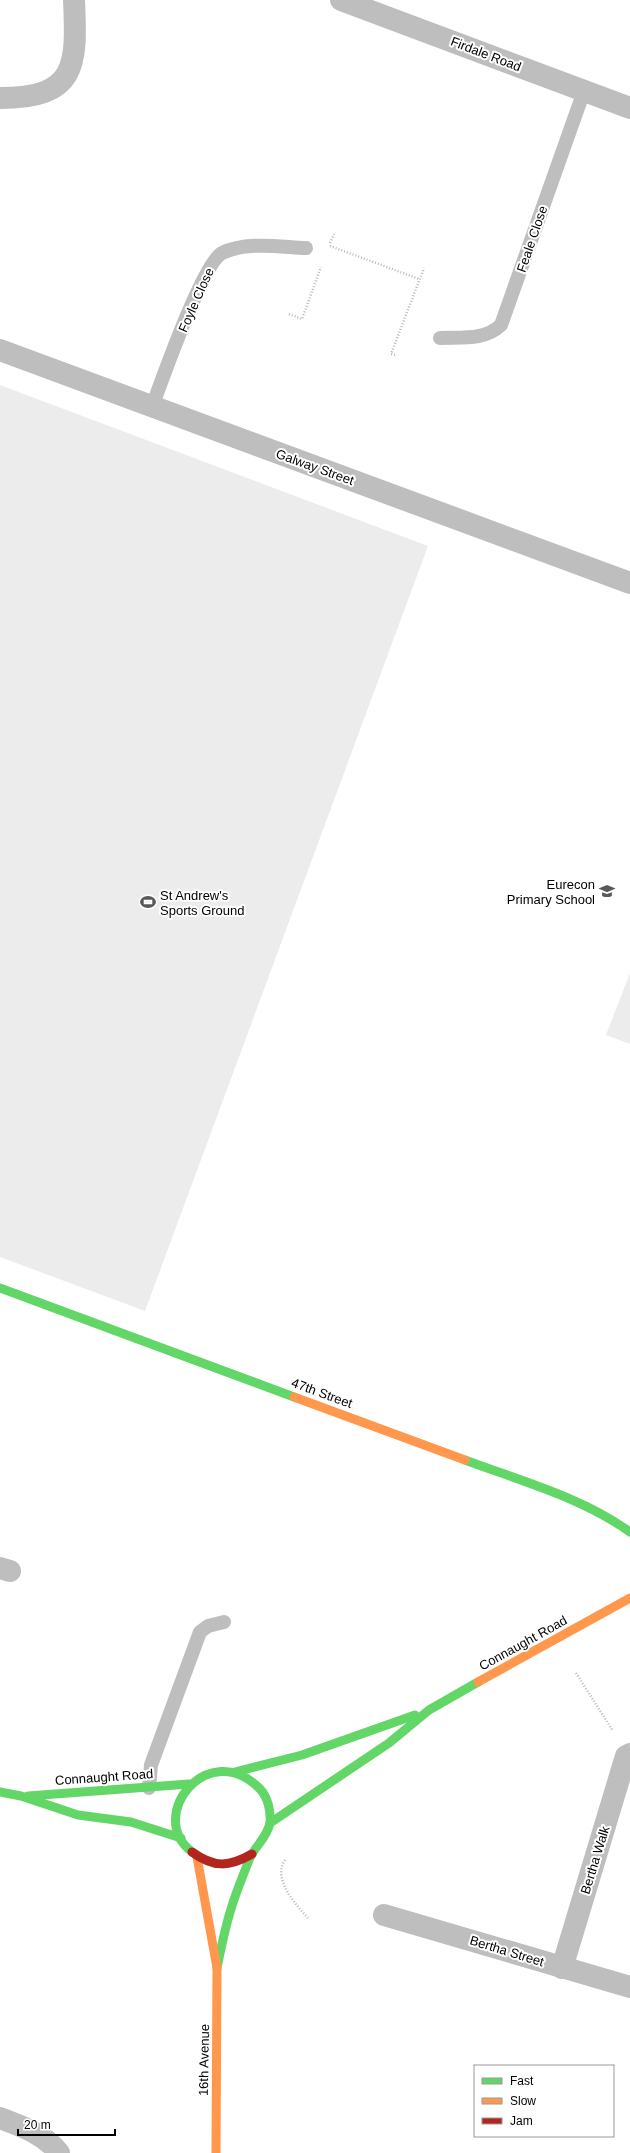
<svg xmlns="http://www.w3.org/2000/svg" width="630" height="2153" font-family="Arial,sans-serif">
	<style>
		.park { fill: #ececec }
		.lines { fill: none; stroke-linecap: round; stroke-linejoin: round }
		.path { stroke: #b9b9b9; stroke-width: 2.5; stroke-dasharray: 1 2; stroke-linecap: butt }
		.lane { stroke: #bebebe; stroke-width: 14 }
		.street { stroke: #bebebe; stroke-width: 22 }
		.fast { stroke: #63d668; stroke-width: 9 }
		.slow { stroke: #ff974d; stroke-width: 9 }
		.jam { stroke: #b3261e; stroke-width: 9 }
		.labels { text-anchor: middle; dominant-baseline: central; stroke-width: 4; stroke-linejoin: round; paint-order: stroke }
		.street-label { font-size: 13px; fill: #000; stroke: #fff }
		.poi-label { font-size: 13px; fill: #000; stroke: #fff; text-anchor: end }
	</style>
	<rect width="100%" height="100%" fill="#fff"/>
	<g class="park">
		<polygon points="0,385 428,546 145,1311 0,1257"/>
		<polygon points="630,973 630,1044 606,1035"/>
	</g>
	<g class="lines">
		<g class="path">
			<polyline points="330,243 334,234"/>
			<polyline points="330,246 419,279"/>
			<polyline points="289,314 302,319 321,267"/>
			<polyline points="395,355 391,354 424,268"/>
			<polyline points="576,1673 613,1731"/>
			<path d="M 285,1860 C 272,1879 296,1905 308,1918"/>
		</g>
		<g class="lane">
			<path d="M 440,338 C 461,337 484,341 501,325 L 584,91"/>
			<path d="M 152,407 C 162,380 203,263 222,253 C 247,241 280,247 306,248"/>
			<polyline points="149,1788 151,1765 200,1632 208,1626 224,1622"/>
		</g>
		<g class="street">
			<polyline points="341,0 630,108"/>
			<path d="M 0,98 C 77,98 77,66 74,0"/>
			<polyline points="0,350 630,583"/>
			<polyline points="0,1568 10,1571"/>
			<polyline points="384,1915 630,1987"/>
			<polyline points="562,1968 626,1756 630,1754"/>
			<path d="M 0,2118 C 21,2126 45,2134 59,2153"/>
		</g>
		<g class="fast">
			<polyline points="0,1288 294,1397"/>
			<path d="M 465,1460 C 521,1481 581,1497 630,1532"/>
			<polyline points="235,1772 302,1755 415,1715"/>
			<polyline points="0,1792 21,1796 78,1815 131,1822 181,1838"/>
			<polyline points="28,1796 189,1784"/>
			<polyline points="270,1823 389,1743 429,1710 478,1682"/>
			<path d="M 192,1852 C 145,1817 208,1736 260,1789 C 268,1797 271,1812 270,1823 C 267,1838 254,1847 249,1860 C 243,1876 236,1892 231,1909 C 225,1928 221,1948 217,1968"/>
		</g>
		<g class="slow">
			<polyline points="294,1397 465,1460"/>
			<polyline points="478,1682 630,1598"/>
			<polyline points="197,1857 217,1968 216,2153"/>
		</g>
		<path class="jam" d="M 192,1852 C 214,1868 229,1867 252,1854"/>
	</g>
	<defs>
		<symbol id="school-bare" viewBox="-9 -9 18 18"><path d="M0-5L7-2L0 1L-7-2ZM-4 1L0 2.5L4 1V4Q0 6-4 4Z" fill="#595959" stroke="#fff" stroke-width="2.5" paint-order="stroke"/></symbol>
		<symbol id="stadium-bare" viewBox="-9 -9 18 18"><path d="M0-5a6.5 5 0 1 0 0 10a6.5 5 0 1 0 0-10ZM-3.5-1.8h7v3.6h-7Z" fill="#595959" stroke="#fff" stroke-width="2.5" paint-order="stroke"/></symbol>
	</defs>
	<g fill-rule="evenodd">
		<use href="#school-bare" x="596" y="880" width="22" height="22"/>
		<use href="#stadium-bare" x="137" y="891" width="22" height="22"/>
	</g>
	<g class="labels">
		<g class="street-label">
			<text transform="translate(486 54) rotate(21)">Firdale Road</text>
			<text transform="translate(532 239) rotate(-71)">Feale Close</text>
			<text transform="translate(196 300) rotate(-66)">Foyle Close</text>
			<text transform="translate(315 467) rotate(20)">Galway Street</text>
			<text transform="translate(322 1393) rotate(20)">47th Street</text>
			<text transform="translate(523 1643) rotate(-29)">Connaught Road</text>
			<text transform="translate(104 1777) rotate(-4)">Connaught Road</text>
			<text transform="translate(595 1860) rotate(-73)">Bertha Walk</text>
			<text transform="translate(507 1951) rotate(17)">Bertha Street</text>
			<text transform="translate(204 2060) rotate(-89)">16th Avenue</text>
		</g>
		<g class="poi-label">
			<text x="595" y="884">Eurecon<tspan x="595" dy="15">Primary School</tspan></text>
			<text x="160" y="895" text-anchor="start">St Andrew's<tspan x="160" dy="15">Sports Ground</tspan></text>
		</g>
	</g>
	<rect x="474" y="2065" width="140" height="72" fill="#ffffff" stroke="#999999"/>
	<rect x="482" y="2078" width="20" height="6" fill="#63d668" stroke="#999999"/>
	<text x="510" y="2085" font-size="12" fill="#000000">Fast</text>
	<rect x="482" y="2098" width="20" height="6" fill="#ff974d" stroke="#999999"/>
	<text x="510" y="2105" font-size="12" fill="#000000">Slow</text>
	<rect x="482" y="2118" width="20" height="6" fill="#b3261e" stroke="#999999"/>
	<text x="510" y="2125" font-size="12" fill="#000000">Jam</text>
	<path d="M18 2129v6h97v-6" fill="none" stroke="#000000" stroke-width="2"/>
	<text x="24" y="2129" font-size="12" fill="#000000" stroke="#ffffff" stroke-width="3" paint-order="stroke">20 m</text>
</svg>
